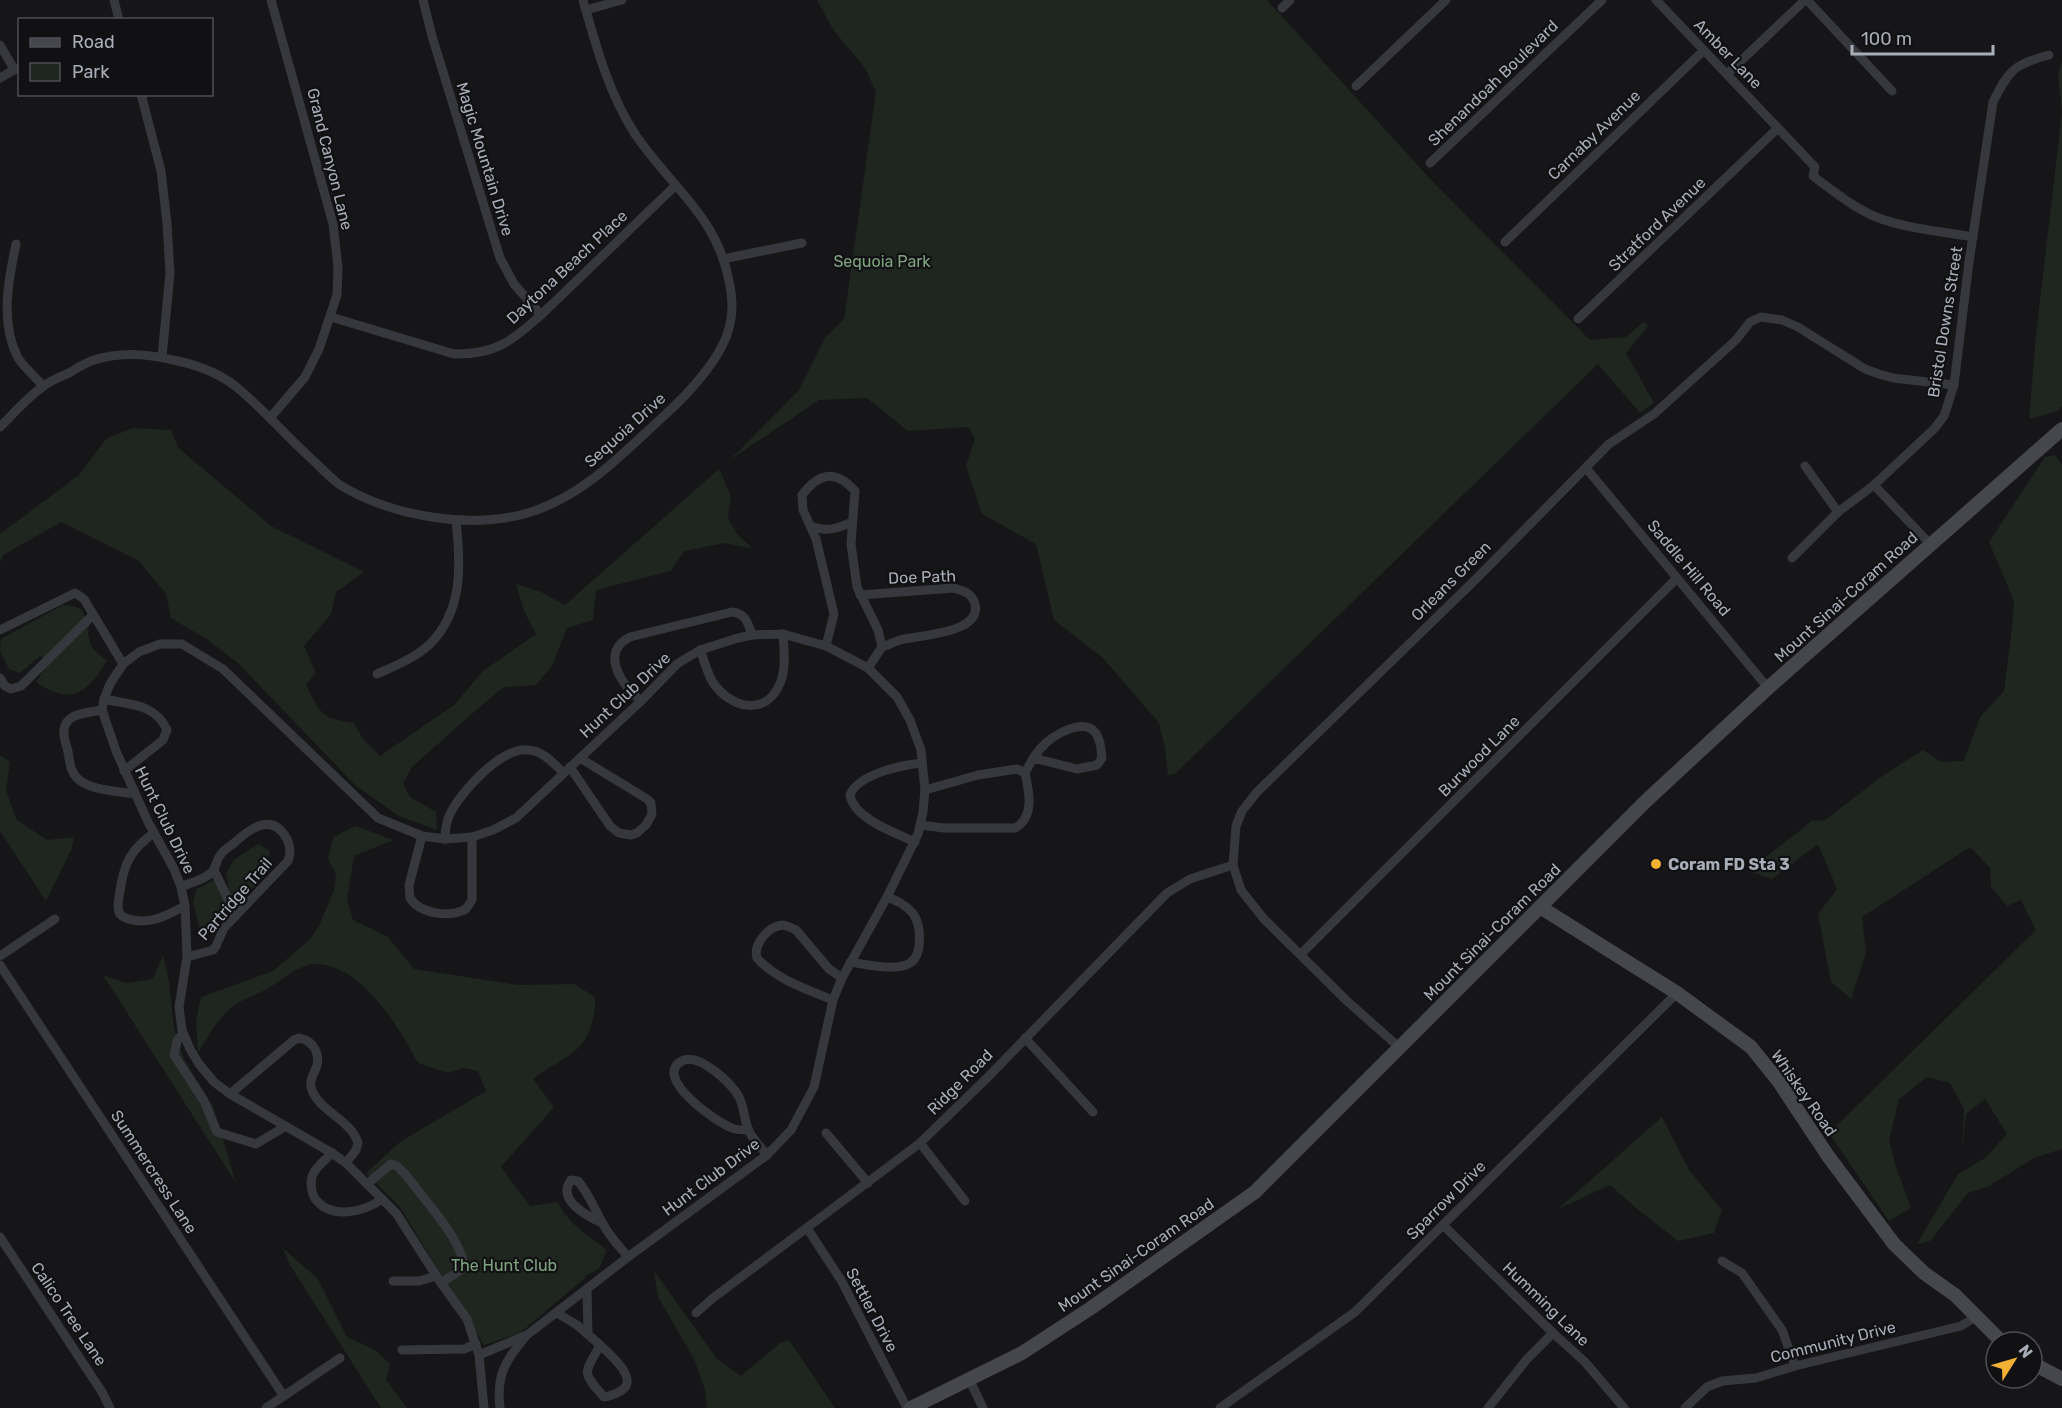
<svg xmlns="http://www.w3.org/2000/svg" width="2062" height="1408" font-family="Rubik,sans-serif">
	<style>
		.green { fill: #1e261f }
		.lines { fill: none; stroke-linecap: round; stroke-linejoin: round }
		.street { stroke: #37383d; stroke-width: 9 }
		.secondary { stroke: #45474d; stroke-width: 14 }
		.poi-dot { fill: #f2b134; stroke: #111113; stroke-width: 2 }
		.labels { text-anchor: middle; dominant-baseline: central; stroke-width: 4.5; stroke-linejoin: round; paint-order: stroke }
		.street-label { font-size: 16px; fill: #a8adb8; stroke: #111113 }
		.park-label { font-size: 16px; fill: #7fa381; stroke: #111113 }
		.poi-label { font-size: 16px; font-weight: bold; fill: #a8adb8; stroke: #111113; text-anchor: start }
	</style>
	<rect width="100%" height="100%" fill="#161618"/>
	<g class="green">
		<polygon points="817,0 1267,0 1433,182 1590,340 1626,337 1643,322 1648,326 1626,353 1654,403 1640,413 1598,364 1176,773 1168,776 1165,748 1159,723 1103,658 1054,620 1036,544 982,514 966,466 975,438 968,427 908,431 867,398 819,400 730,460 799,390 825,338 844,319 876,92 865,68 834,31"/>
		<polygon points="2062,60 2062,406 2058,411 2029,419 2036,335 2062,112 2058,75"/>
		<path d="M 132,428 L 171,430 L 178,447 L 189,457 L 271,526 L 364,572 L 336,592 L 331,614 L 304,646 L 316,673 L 306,684 C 319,712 321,719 354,723 L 363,739 L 380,756 L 454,705 L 483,671 L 536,634 L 524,611 L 516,584 L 541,592 L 565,605 L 719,469 L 731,496 L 728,518 L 737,534 L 753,549 L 725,543 L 684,551 L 671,571 L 596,590 L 593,620 L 567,628 L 552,666 L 536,685 L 504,687 L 483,704 L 412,767 L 403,783 L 410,797 L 436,812 L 437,830 L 399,816 L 355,785 L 239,664 L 208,640 L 171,618 L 166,594 L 139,561 L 61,522 L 3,555 L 0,563 L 0,534 L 79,475 L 106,439 Z"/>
		<polygon points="2055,455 2062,465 2062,1149 2034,1158 1989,1186 1968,1193 1930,1241 1917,1244 1958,1174 1985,1158 2007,1134 1985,1099 1966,1114 1962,1150 1964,1109 1950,1083 1927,1077 1899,1099 1889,1140 1895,1164 1911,1208 1889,1221 1829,1133 2036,930 2021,900 2007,906 1991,887 1990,868 1970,847 1862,917 1866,953 1851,999 1831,982 1818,914 1837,889 1818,844 1772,879 1748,871 1812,821 1825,820 1885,774 1923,750 1941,762 1964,761 1980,717 2004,691 2012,629 2014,601 1989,542 2045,457"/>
		<path d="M 63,605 L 74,606 L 82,610 L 89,626 L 88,634 L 92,648 L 107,661 C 86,694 71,706 36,682 L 49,663 L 40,656 L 20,673 L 9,669 L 0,651 L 1,639 Z"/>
		<polygon points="0,755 10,762 6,791 17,820 47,840 74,837 72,848 46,901 0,831"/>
		<path d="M 356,826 L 393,840 L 354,856 L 347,899 L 353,920 L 388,937 L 414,969 L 518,985 L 574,984 L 595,997 C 597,1011 589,1040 577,1049 C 563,1061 547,1068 533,1079 L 554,1107 L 501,1167 L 530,1206 L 558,1202 C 568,1225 589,1235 607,1250 L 599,1269 L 585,1276 L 585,1278 L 520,1333 L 484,1345 L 400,1207 L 366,1173 L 400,1142 L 486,1091 L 478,1071 L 463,1068 L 448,1073 L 418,1063 C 398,1026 363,966 316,964 C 301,963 279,982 267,989 C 258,994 247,997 238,1003 C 219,1015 210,1034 198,1053 L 196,1020 L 201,997 L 273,971 L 309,940 L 319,926 L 334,890 L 336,874 L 328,858 L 333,837 Z"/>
		<polygon points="258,844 270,851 263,878 238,901 234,899 213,918 203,943 193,901 197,889 214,880 229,888 226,873 234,860"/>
		<polygon points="163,955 169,982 174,1028 184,1059 213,1106 236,1183 103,975 126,983 153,979"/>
		<polygon points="1662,1117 1689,1170 1722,1210 1714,1233 1678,1241 1636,1208 1610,1185 1558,1209"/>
		<polygon points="283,1248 318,1279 347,1337 375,1350 390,1364 386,1380 407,1408 381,1408 290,1265"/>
		<polygon points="654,1271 717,1359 741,1376 780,1343 789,1340 835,1408 707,1408 705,1390 694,1359 658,1297"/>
	</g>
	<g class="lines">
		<g class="street">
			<polyline points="114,0 119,20"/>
			<polyline points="423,0 432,36 500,258 514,284 541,315"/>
			<path d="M 1656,0 L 1815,167 L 1813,176 C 1833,191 1853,207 1876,217 C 1907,229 1941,231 1973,237"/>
			<polyline points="1807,0 1892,91"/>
			<polyline points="1282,8 1290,0"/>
			<polyline points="586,10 622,0"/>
			<polyline points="0,45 14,69"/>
			<polyline points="1727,74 1805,0"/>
			<polyline points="0,78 17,68"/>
			<polyline points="1356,86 1446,0"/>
			<polyline points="141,94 161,171 167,223 170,273 162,357"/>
			<polyline points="1430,163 1602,0"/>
			<polyline points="1505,242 1703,51"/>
			<path d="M 16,244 C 8,281 0,323 18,358 C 25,368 35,377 43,386"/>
			<polyline points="723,259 802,243"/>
			<path d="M 331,317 L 454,354 C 495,355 512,341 541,315 L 675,186"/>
			<polyline points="1578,319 1778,128"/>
			<polyline points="270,418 305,377 319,349 337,295 338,267 333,224 271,0"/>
			<path d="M 0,427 C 13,414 26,399 41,388 C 49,381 59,377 69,373 C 76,369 83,364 91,361 C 120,351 148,354 178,361 C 200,366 222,374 240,390 C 267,413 290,440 317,464 C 324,471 332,479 340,485 C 393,517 475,531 534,511 C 587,493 625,451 665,415 C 688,394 724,356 730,324 C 733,311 732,294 729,281 C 717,216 670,186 635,134 C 609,94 596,46 583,0"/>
			<polyline points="1805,466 1838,512"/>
			<polyline points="1586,468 1768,688"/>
			<polyline points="1874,485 1930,544"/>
			<path d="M 810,526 C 826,532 837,529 852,522"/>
			<path d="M 1792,558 L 1838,512 L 1874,485 L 1934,429 L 1944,416 L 1954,385 L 1969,262 L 1993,102 C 2009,70 2014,64 2049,55"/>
			<path d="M 860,595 L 954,588 C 964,591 972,593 975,604 C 982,634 918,635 900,640 C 894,642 888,645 882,647"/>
			<polyline points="0,630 75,593 84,599 123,664"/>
			<path d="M 826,646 L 834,614 L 816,539 L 803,510 L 802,495 C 819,473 835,469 855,491 L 851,544 L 857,587 L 878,630 L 882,647"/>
			<path d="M 700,650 C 704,660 707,672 712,681 C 730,709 767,718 781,681 C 786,666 784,650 783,634"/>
			<polyline points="868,668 882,647"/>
			<path d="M 377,674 C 395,666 415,658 430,644 C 463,611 461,565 456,521"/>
			<polyline points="0,678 5,686 11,689 21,686 93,615"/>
			<path d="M 104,699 C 129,705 155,703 167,730 L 163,740 L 124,771"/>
			<path d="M 641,701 C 622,686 599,652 630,637 L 732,612 C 746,613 748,624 752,635"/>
			<path d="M 102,710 C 87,713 62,713 64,734 C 64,740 67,746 68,752 C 70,762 70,771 77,778 C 90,791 118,791 135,794"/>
			<polyline points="570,767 610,826 619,833 631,835 637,833 646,825 652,814 651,803 647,799 580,758"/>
			<path d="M 1025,773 C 1030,764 1035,753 1043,746 C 1052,736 1076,722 1090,728 C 1100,733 1101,748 1102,758 L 1097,765 L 1077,769 L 1033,758"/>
			<path d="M 920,825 L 944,828 L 1015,828 C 1035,817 1029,791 1025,773 L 1017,769 L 978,775 L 925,790"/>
			<path d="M 154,833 C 131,849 124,863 120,891 C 119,898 116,907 120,914 C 123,918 128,919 133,920 C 153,924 167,915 185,906"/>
			<path d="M 422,836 L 409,885 L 410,898 C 420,914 450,918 466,909 L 472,900 L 472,837"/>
			<path d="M 445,839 C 445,831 446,824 449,816 C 459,793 502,746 529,750 C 543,751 554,764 564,773"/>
			<path d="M 915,842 C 896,833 854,819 850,795 C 858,774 902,765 922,763"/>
			<polyline points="214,870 236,916"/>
			<path d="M 181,887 C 190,883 203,880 211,873 C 216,868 216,862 219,857 C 222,852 228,847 233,844 C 249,829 272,811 287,839 C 291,847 291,853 288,861 L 224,928 L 216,946 L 213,950 L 187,957"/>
			<polyline points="1301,954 1677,578"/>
			<polyline points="0,956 55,919"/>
			<path d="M 850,962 C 865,964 896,972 910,963 C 923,955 921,926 914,915 C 907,905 897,901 887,897"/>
			<polyline points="0,965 283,1395"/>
			<path d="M 833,1000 C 806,989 777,980 757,958 C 753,944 768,927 782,925 C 787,925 791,928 796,930 L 829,969 L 842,978"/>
			<polyline points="183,1033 177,1041 174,1055 204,1101 217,1132 256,1144 286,1126"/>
			<polyline points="1025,1038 1093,1112"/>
			<polyline points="1400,1048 1347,1001 1264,919 1241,890 1233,865 1236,826 1242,811 1257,792 1476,579 1609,444 1654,414 1736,340 1750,322 1761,317 1782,320 1798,327 1865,369 1879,374 1893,378 1954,385"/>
			<path d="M 230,1094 L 294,1040 L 299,1038 C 312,1040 320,1052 317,1065 C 315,1073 309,1078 311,1087 C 317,1111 351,1119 358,1143 L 356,1150 L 346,1163"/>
			<path d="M 749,1130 C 744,1130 739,1130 735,1129 C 719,1125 648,1075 684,1060 C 701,1054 732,1084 739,1097 C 744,1107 744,1118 748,1129 C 752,1139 760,1146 767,1155"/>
			<polyline points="826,1133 868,1183"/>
			<polyline points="920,1143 965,1201"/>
			<path d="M 332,1153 C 326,1159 316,1167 313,1174 C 310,1181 311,1191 314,1197 C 329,1220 363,1213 382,1199"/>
			<path d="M 367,1184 L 391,1164 L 397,1166 L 406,1175 C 422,1197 464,1242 464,1268 L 441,1283"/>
			<path d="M 602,1223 C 587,1216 556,1200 571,1180 L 578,1181 C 589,1194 594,1208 602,1222 C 608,1235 619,1246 628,1257"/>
			<polyline points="1443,1225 1553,1333 1585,1362 1624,1408"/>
			<polyline points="807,1228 841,1280 907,1408"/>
			<polyline points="0,1237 102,1392 110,1408"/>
			<polyline points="1722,1261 1742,1273 1782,1330 1795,1366"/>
			<polyline points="393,1281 419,1281 436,1276"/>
			<polyline points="587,1289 588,1334"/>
			<path d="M 557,1313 L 577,1325 L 600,1345 C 585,1374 580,1370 604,1397 C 611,1396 616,1394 622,1390 C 639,1379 610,1354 600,1345"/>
			<polyline points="696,1313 713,1298 920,1143 987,1078 1167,893 1190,879 1233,865"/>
			<polyline points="402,1350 464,1349 476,1344"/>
			<polyline points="479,1355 527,1335 628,1257 767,1155 791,1130 814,1087 833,1000 842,978 887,897 918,834 923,812 925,790 921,750 910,720 897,697 868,668 826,646 783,634 752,635 738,638 700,650 677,664 641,701 516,818 493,830 472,837 445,839 422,836 378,818 223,669 182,644 160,644 139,652 123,664 110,684 104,699 102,710 116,751 148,822 174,869 181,887 185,906 187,957 179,1007 182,1030 190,1049 199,1064 214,1082 230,1094 332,1153 346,1163 396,1213 441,1283 467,1319 479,1355 484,1408"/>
			<polyline points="969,1379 983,1408"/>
			<polyline points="266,1408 340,1358"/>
			<path d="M 500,1408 C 496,1376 505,1361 525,1337"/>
			<polyline points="1220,1408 1355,1312 1677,993"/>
			<polyline points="1488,1408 1527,1359 1553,1333"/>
			<polyline points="1685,1408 1707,1387 1722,1381 1756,1378 1795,1366 1961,1326 1977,1316"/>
		</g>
		<g class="secondary">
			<polyline points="1540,907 1677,993 1751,1047 1779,1082 1828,1156 1894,1244 1924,1273 1955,1295 2002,1342"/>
			<polyline points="2032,1363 2062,1379"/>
			<polyline points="911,1408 1022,1353 1091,1308 1255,1192 1647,800 1768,688 2062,429"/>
		</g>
	</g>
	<circle class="poi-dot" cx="1656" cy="864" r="6"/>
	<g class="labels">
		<g class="street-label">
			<text transform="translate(1728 54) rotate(46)">Amber Lane</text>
			<text transform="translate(1493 83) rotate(-44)">Shenandoah Boulevard</text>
			<text transform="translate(1594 135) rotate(-44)">Carnaby Avenue</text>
			<text transform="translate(330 159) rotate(76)">Grand Canyon Lane</text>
			<text transform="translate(485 159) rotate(73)">Magic Mountain Drive</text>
			<text transform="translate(1657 224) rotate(-44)">Stratford Avenue</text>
			<text transform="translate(567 267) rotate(-43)">Daytona Beach Place</text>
			<text transform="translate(1945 322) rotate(-81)">Bristol Downs Street</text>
			<text transform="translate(625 430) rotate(-42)">Sequoia Drive</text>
			<text transform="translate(1689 568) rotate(50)">Saddle Hill Road</text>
			<text transform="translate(922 577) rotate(-2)">Doe Path</text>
			<text transform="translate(1451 581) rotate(-45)">Orleans Green</text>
			<text transform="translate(1846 597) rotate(-42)">Mount Sinai-Coram Road</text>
			<text transform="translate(625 695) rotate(-43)">Hunt Club Drive</text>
			<text transform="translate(1479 756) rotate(-45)">Burwood Lane</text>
			<text transform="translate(165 820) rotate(64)">Hunt Club Drive</text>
			<text transform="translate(235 899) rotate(-49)">Partridge Trail</text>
			<text transform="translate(1492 932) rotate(-45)">Mount Sinai-Coram Road</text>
			<text transform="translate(960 1082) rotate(-45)">Ridge Road</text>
			<text transform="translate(1804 1093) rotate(55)">Whiskey Road</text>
			<text transform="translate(154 1172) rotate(57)">Summercress Lane</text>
			<text transform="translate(711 1177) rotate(-37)">Hunt Club Drive</text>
			<text transform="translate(1446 1200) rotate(-45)">Sparrow Drive</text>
			<text transform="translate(1136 1255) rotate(-35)">Mount Sinai-Coram Road</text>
			<text transform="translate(1546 1304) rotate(44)">Humming Lane</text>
			<text transform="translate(872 1310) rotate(62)">Settler Drive</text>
			<text transform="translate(69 1314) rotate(56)">Calico Tree Lane</text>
			<text transform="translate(1833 1342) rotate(-14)">Community Drive</text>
		</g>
		<g class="park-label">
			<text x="882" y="261">Sequoia Park</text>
			<text x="504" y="1265">The Hunt Club</text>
		</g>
		<g class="poi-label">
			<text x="1668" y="864">Coram FD Sta 3</text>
		</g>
	</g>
	<rect x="18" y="18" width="195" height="78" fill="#111113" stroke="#4d4f55" stroke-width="1.5"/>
	<rect x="30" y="38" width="30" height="9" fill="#45474d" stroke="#4d4f55" stroke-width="1.5"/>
	<text x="72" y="48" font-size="18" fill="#a8adb8">Road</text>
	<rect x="30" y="63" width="30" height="18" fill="#1e261f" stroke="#4d4f55" stroke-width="1.5"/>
	<text x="72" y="78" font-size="18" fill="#a8adb8">Park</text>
	<g transform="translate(2014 1360) rotate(53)"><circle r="28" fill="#111113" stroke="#4d4f55" stroke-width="1.5"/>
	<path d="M0-4.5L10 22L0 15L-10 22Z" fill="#f2b134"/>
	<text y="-9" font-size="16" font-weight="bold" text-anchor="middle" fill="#a8adb8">N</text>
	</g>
	<path d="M1852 45v9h141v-9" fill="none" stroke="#a8adb8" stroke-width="3"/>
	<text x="1861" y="45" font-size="18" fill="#a8adb8" stroke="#111113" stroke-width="4.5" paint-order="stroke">100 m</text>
</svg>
